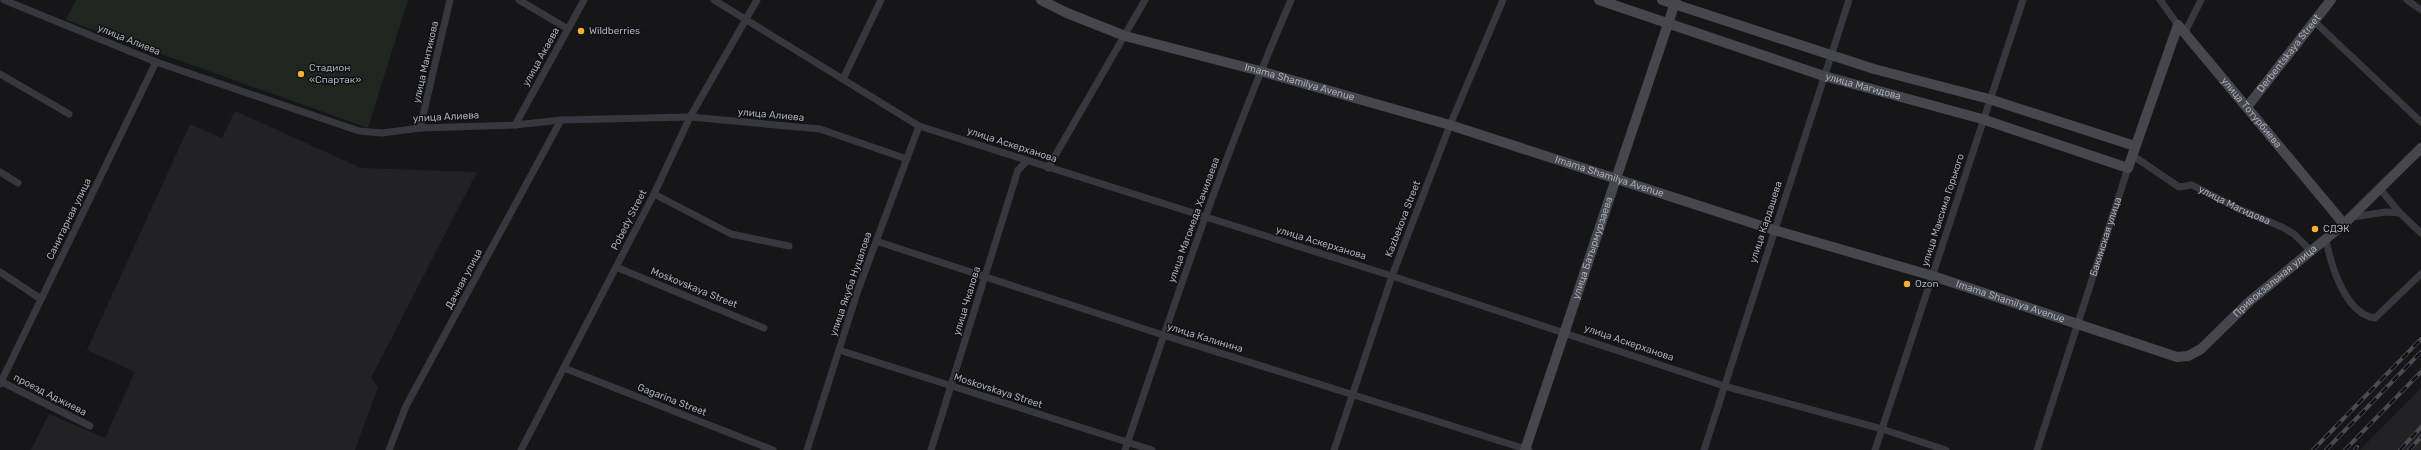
<svg xmlns="http://www.w3.org/2000/svg" width="2421" height="450" font-family="Rubik,sans-serif">
	<style>
		.built { fill: #222225 }
		.green { fill: #1e261f }
		.lines { fill: none; stroke-linecap: round; stroke-linejoin: round }
		.street { stroke: #37383d; stroke-width: 7 }
		.secondary { stroke: #45474d; stroke-width: 10 }
		.rail-casing { stroke: #4a4c52; stroke-width: 4 }
		.rail { stroke: #111113; stroke-width: 2.5; stroke-dasharray: 8; stroke-linecap: butt }
		.poi-dot { fill: #f2b134; stroke: #111113; stroke-width: 1.5 }
		.labels { text-anchor: middle; dominant-baseline: central; stroke-width: 3; stroke-linejoin: round; paint-order: stroke }
		.poi-label { font-size: 10px; fill: #a8adb8; stroke: #111113; text-anchor: start }
		.street-label { font-size: 10px; fill: #a8adb8; stroke: #111113 }
	</style>
	<rect width="100%" height="100%" fill="#161618"/>
	<g class="built">
		<polygon points="235,111 361,168 477,172 371,378 378,387 355,450 31,450 49,414 105,438 135,372 87,350 190,124 222,138"/>
		<polygon points="2421,388 2421,450 2360,450"/>
	</g>
	<polygon class="green" points="76,0 408,0 368,128 66,20"/>
	<g class="lines">
		<g class="street">
			<polyline points="4,0 156,62 359,131 382,133 420,128 515,125 561,120 690,117 820,129 907,159"/>
			<polyline points="519,0 568,29"/>
			<polyline points="714,0 919,126 1392,276 1724,386 1882,429 1946,450"/>
			<polyline points="2160,0 2178,25"/>
			<polyline points="2407,0 2421,10"/>
			<polyline points="2315,22 2421,122"/>
			<polyline points="2185,32 2201,0"/>
			<polyline points="0,74 69,114"/>
			<polyline points="843,79 881,0"/>
			<polyline points="515,125 584,0"/>
			<polyline points="420,128 450,0"/>
			<path id="s1" d="M 2132,155 L 2179,187 L 2192,185 L 2239,209 L 2282,227 L 2294,234 L 2312,252"/>
			<polyline points="1048,168 1145,0"/>
			<polyline points="0,172 18,183"/>
			<polyline points="2380,189 2400,213"/>
			<polyline points="654,194 731,234 789,246"/>
			<polyline points="2352,217 2386,212 2400,213 2421,233"/>
			<path d="M 2326,240 C 2331,265 2345,314 2375,318 L 2421,274"/>
			<polyline points="876,241 1163,335 1529,450"/>
			<polyline points="616,267 764,328"/>
			<polyline points="0,272 41,299"/>
			<polyline points="839,350 1152,450"/>
			<polyline points="564,368 773,450"/>
			<polyline points="0,381 90,426"/>
			<polyline points="0,384 156,62"/>
			<polyline points="389,450 406,406 561,120"/>
			<polyline points="521,450 654,194 690,117 757,0"/>
			<polyline points="807,450 858,290 919,126"/>
			<polyline points="931,450 1018,170 1027,161"/>
			<path d="M 1125,450 C 1176,298 1227,147 1291,0"/>
			<polyline points="1334,450 1392,276 1450,125 1503,0"/>
			<polyline points="1704,450 1849,0"/>
			<polyline points="1875,450 2023,0"/>
			<path id="s2" d="M 2037,450 L 2128,168"/>
		</g>
		<g class="secondary">
			<path id="s3" d="M 1041,0 L 1067,13 L 1125,36 L 1260,71 L 1450,125 L 1774,230 L 1933,276 L 2177,357 L 2188,356 L 2201,349 L 2250,301 L 2344,224 L 2421,148"/>
			<path id="s4" d="M 1599,0 L 1824,76 L 1982,119 L 2128,168 L 2178,25 L 2344,224"/>
			<polyline points="1662,0 1874,69 1989,99 2135,146"/>
			<path id="s5" d="M 2247,107 L 2331,0"/>
			<path id="s6" d="M 1525,450 L 1676,0"/>
		</g>
		<defs>
			<g id="rail">
				<polyline points="2313,450 2421,339"/>
				<polyline points="2326,450 2421,352"/>
				<polyline points="2345,450 2421,372"/>
				<polyline points="2355,450 2357,447"/>
				<polyline points="2400,450 2421,427"/>
				<polyline points="2409,450 2421,437"/>
			</g>
		</defs>
		<use href="#rail" class="rail-casing"/>
		<use href="#rail" class="rail"/>
	</g>
	<g class="poi-dot">
		<circle cx="581" cy="31" r="4"/>
		<circle cx="301" cy="74" r="4"/>
		<circle cx="2315" cy="229" r="4"/>
		<circle cx="1907" cy="284" r="4"/>
	</g>
	<g class="labels">
		<g class="poi-label">
			<text x="589" y="31">Wildberries</text>
			<text x="309" y="68">Стадион<tspan x="309" dy="12">«Спартак»</tspan></text>
			<text x="2323" y="229">СДЭК</text>
			<text x="1915" y="284">Ozon</text>
		</g>
		<g class="street-label">
			<text transform="translate(129 40) rotate(22)">улица Алиева</text>
			<text stroke="none"><textPath href="#s5" startOffset="68">Derbentskaya Street</textPath></text>
			<text transform="translate(541 57) rotate(-61)">улица Акаева</text>
			<text transform="translate(426 62) rotate(-77)">улица Мантикова</text>
			<text stroke="none"><textPath href="#s3" startOffset="272">Imama Shamilya Avenue</textPath></text>
			<text stroke="none"><textPath href="#s4" startOffset="278">улица Магидова</textPath></text>
			<text stroke="none"><textPath href="#s4" startOffset="821">улица Тотурбиева</textPath></text>
			<text transform="translate(771 115) rotate(5)">улица Алиева</text>
			<text transform="translate(446 117) rotate(-3)">улица Алиева</text>
			<text transform="translate(1012 145) rotate(18)">улица Аскерханова</text>
			<text stroke="none"><textPath href="#s3" startOffset="596">Imama Shamilya Avenue</textPath></text>
			<text stroke="none"><textPath href="#s1" startOffset="117">улица Магидова</textPath></text>
			<text transform="translate(1943 210) rotate(-72)">улица Максима Горького</text>
			<text transform="translate(69 219) rotate(-64)">Санитарная улица</text>
			<text transform="translate(1403 219) rotate(-69)">Kazbekova Street</text>
			<text transform="translate(629 220) rotate(-63)">Pobedy Street</text>
			<text transform="translate(1194 220) rotate(-70)">улица Магомеда Хачилаева</text>
			<text transform="translate(1766 222) rotate(-72)">улица Кардашева</text>
			<text stroke="none"><textPath href="#s2" startOffset="224">Бакинская улица</textPath></text>
			<text transform="translate(1321 243) rotate(17)">улица Аскерханова</text>
			<text stroke="none"><textPath href="#s6" startOffset="213">улица Батырмурзаева</textPath></text>
			<text transform="translate(464 279) rotate(-62)">Дачная улица</text>
			<text stroke="none"><textPath href="#s3" startOffset="1318">Привокзальная улица</textPath></text>
			<text transform="translate(851 284) rotate(-71)">улица Якуба Нуцалова</text>
			<text transform="translate(694 288) rotate(22)">Moskovskaya Street</text>
			<text transform="translate(967 301) rotate(-73)">улица Чкалова</text>
			<text stroke="none"><textPath href="#s3" startOffset="1016">Imama Shamilya Avenue</textPath></text>
			<text transform="translate(1205 338) rotate(17)">улица Калинина</text>
			<text transform="translate(1629 343) rotate(19)">улица Аскерханова</text>
			<text transform="translate(998 391) rotate(18)">Moskovskaya Street</text>
			<text transform="translate(50 395) rotate(27)">проезд Аджиева</text>
			<text transform="translate(672 400) rotate(21)">Gagarina Street</text>
		</g>
	</g>
</svg>
